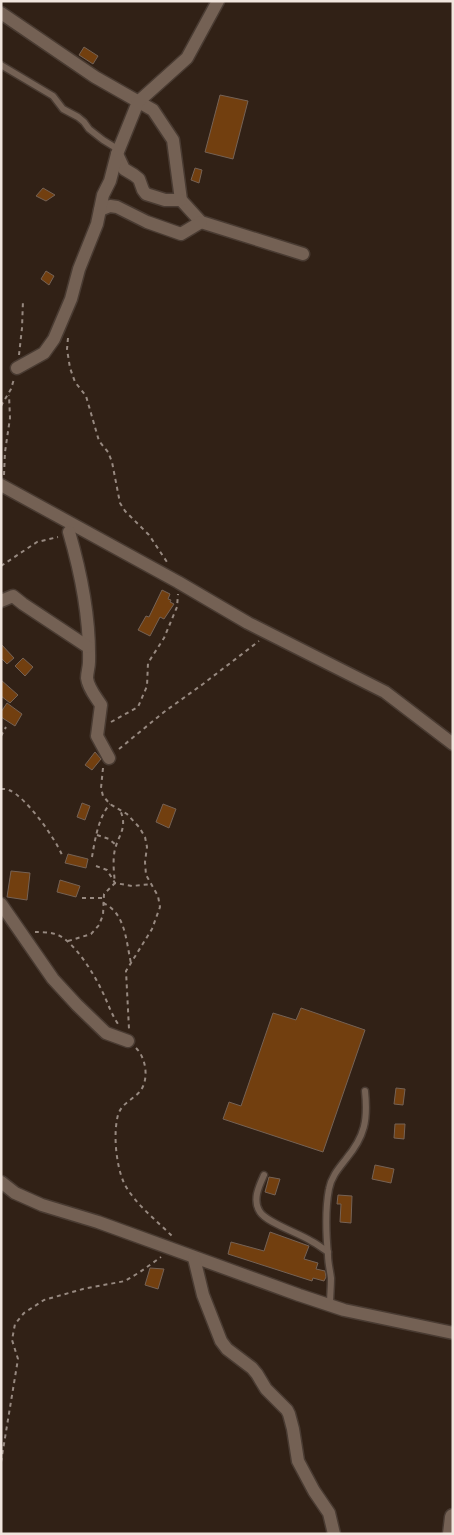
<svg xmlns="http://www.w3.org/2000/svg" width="454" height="1535" font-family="'Fira Sans Condensed',sans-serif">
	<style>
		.building { fill: #723f0f; stroke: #756255 }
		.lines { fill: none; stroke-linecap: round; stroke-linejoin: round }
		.service-casing { stroke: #493b32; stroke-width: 9 }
		.minor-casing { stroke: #493b32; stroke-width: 15 }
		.tertiary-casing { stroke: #493b32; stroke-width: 19 }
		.path { stroke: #978980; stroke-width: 2; stroke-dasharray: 4 4; stroke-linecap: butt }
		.service { stroke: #746154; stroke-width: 6 }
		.minor { stroke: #746154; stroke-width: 12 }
		.tertiary { stroke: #746154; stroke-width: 16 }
	</style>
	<rect width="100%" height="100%" fill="#312116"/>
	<g class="building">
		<polygon points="84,47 98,56 93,64 79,55"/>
		<polygon points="220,95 248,101 233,159 205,152"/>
		<polygon points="195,168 202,170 199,183 191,180"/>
		<polygon points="43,188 55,195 46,201 36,196"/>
		<polygon points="46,271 54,276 49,285 41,279"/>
		<polygon points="162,590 170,594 168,599 171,600 170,602 174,604 164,619 160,617 150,636 138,630 146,616 149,617"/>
		<polygon points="1,644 14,658 7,664 1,658"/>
		<polygon points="23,658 33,667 25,676 15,666"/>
		<polygon points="1,680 18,695 10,703 1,696"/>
		<polygon points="7,703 22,714 15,726 1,717 1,712"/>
		<polygon points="95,752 101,759 92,770 85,765"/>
		<polygon points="82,803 90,806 85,820 77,817"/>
		<polygon points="163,804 176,809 169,828 156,822"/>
		<polygon points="68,854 88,859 86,868 65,863"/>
		<polygon points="11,871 30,873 27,900 7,897"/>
		<polygon points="60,880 80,886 76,897 57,892"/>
		<polygon points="301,1008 365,1030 323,1152 223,1119 229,1102 241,1106 273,1013 296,1020"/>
		<polygon points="396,1088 405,1089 403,1105 394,1104"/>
		<polygon points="395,1124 405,1124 404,1139 394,1138"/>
		<polygon points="375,1165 394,1169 391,1183 372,1179"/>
		<polygon points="269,1177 280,1179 275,1195 265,1192"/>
		<polygon points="338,1195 352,1196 351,1223 340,1222 341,1204 337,1204"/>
		<polygon points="270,1232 309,1246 304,1259 318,1263 316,1269 325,1271 326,1277 324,1281 313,1278 312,1281 228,1254 231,1242 264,1251"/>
		<polygon points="150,1268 164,1269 158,1289 145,1285"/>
	</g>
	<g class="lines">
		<defs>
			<g id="service">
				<polyline points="1,65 53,96 63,109 78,117 84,122 89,129 103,140 116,148 117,153"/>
				<path d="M 264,1175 C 259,1186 252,1200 260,1212 C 267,1223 299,1233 311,1241 C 317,1244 322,1248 328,1252"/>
				<path d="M 330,1305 C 330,1296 331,1287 331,1278 C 330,1270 328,1263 328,1255 C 326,1234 325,1210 329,1189 C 331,1177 339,1168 346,1159 C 365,1136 368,1120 365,1091"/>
			</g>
			<g id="minor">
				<polyline points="1,13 95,77 153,110 173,140 181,200 201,222 303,254"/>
				<polyline points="117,154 124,169 134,175 139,179 143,190 146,194 165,200 181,200"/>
				<polyline points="100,210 110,206 117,207 147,222 181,234 201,222"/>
				<polyline points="17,368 44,353 54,339 71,299 79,269 97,224 103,195 110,181 117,154 138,102 187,58 218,1"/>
				<polyline points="1,485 178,582 248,623 385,692 453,744"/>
				<path d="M 69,532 C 81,573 90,619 89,662 C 89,667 87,673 87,678 C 88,688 96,697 101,705 L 97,736 L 109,758"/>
				<polyline points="1,601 13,596 23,604 88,647"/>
				<polyline points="1,904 53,979 77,1005 106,1033 128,1041"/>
				<polyline points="1,1182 15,1193 42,1205 98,1222 299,1295 344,1310 453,1333"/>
				<polyline points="194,1258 203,1295 221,1341 227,1349 252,1368 257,1374 266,1389 287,1410 289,1414 293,1429 298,1461 314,1491 329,1513 334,1534"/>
			</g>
			<polyline id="tertiary" points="451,1534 453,1517"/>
		</defs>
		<use href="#service" class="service-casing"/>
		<use href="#minor" class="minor-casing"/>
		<use href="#tertiary" class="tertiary-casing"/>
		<g class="path">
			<polyline points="68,338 67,349 70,368 75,382 86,396 99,441 108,452 112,462 120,503 125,511 149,535 167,562"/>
			<polyline points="19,355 22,328 23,300"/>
			<polyline points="1,406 11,389 14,379"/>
			<polyline points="4,475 5,452 10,418 9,395"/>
			<polyline points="1,566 37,542 58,537"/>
			<polyline points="111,722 138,707 147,686 148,663 164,638 177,607 178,594"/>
			<polyline points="1,736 6,727"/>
			<polyline points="119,749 164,712 203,684 259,641"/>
			<polyline points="103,768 101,788 103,796 110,804 127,814 139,827 145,837 147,847 145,862 146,875 158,896 160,907 152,929 126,971 129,1029"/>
			<path d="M 1,789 C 4,789 7,789 9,790 C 26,797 55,838 62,855"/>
			<polyline points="97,835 109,839 116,845"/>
			<path d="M 92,857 C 95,840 98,818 110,804"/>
			<polyline points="96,866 107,870 115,883 132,886 152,884"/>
			<polyline points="82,898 104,898"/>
			<path d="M 103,903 C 126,913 126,942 131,963"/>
			<path d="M 35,932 C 42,932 51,932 58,935 C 74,942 93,972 101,989 C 107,1000 110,1012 118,1024"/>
			<path d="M 68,941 L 91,934 L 99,925 L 103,915 L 104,894 L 115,883 C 114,874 113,864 114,855 C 116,836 129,830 120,810"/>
			<path d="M 136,1048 C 146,1058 149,1078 141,1090 C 135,1099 122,1102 118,1115 C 113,1134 116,1165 124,1183 C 134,1203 157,1221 173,1237"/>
			<polyline points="1,1462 18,1359 12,1340 15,1324 24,1313 44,1300 83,1289 125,1281 140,1272 161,1257"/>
		</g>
		<use href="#service" class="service"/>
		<use href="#minor" class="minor"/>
		<use href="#tertiary" class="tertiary"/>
	</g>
	<rect width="454" height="1535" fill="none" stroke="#f1e6de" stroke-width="5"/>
</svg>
